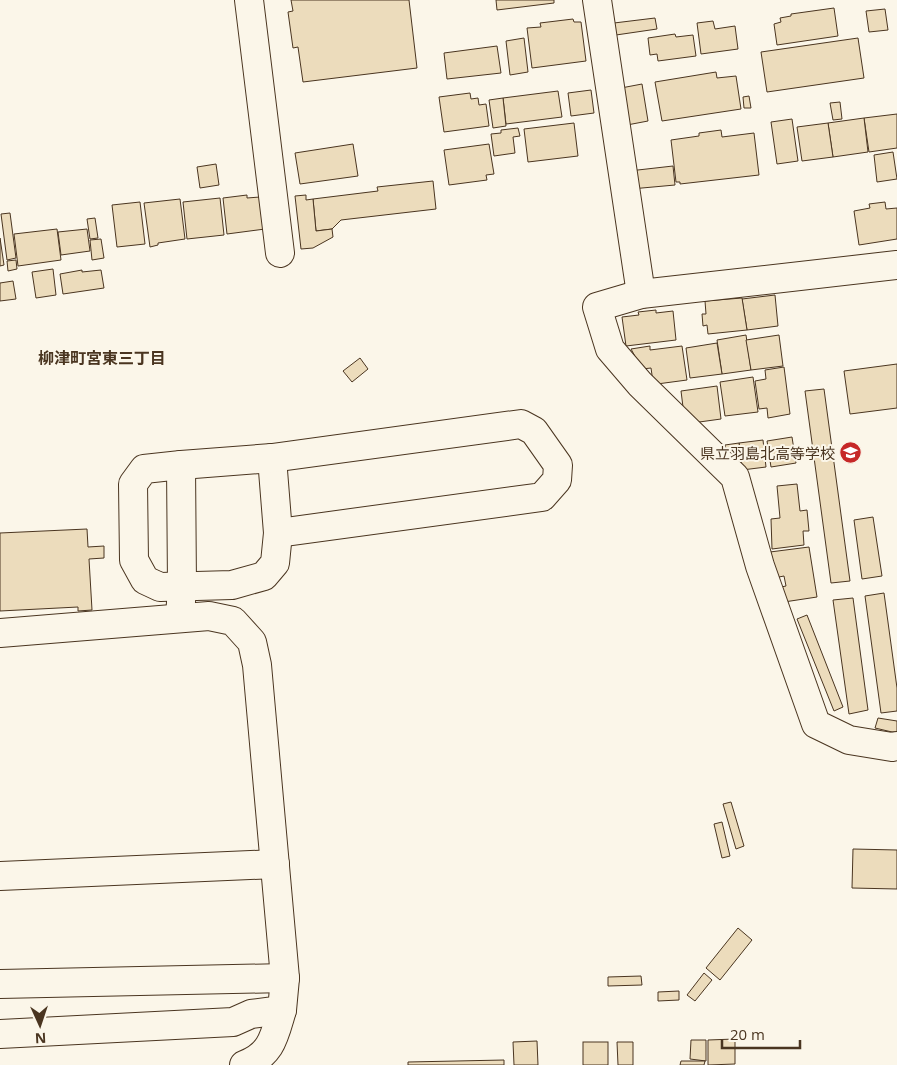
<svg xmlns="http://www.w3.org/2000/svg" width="897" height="1065" font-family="'Open Sans','Noto Sans JP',sans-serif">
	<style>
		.building { fill: #ecdcbc; stroke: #4a3520 }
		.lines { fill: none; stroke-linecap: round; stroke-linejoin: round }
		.minor-casing { stroke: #4a3520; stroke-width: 30 }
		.minor { stroke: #fbf6e9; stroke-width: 28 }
		.labels { text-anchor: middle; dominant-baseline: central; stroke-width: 4; stroke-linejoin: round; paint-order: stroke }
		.poi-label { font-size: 15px; fill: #4a3520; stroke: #fbf6e9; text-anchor: end }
		.neighbourhood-label { font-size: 16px; font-weight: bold; fill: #4a3520; stroke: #fbf6e9 }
	</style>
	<rect width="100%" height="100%" fill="#fbf6e9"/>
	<g class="building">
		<polygon points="291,0 409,0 417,68 303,82 298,47 293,48 288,12 293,11"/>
		<polygon points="496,0 554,0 554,3 497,10"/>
		<polygon points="834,8 838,36 777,45 774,24 781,22 780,18 791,16 791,14"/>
		<polygon points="885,9 888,30 869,32 866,11"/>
		<polygon points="655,18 657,29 616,35 614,23"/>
		<polygon points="573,19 574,22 581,22 586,61 532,68 527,28 541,27 540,23"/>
		<polygon points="713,21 715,29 735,26 738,49 701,54 697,23"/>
		<polygon points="675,34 676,37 693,35 696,56 658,61 657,54 650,55 648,38"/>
		<polygon points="524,38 528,72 510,75 506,41"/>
		<polygon points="858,38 864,78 767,92 761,52"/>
		<polygon points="497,46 501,73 447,79 444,53"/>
		<polygon points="716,72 717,78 736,76 741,109 662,121 655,82"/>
		<polygon points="642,84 648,121 627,125 621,88"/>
		<polygon points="591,90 594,113 571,116 568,93"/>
		<polygon points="558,91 562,117 506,124 503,98"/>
		<polygon points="470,93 471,99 478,98 479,105 486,104 489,126 444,132 439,97"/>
		<polygon points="749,96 751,108 744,108 743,97"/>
		<polygon points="503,98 506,126 493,128 489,100"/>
		<polygon points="840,102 842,119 833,120 830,103"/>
		<polygon points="897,114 897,148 869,152 864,118"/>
		<polygon points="864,118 868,152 833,157 828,123"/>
		<polygon points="792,119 798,161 777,164 771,122"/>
		<polygon points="574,123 578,156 528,162 524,129"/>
		<polygon points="828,123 833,157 802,161 797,127"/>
		<polygon points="518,128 520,136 513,137 515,153 494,156 491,134 501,133 501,130"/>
		<polygon points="721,130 722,137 754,133 759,175 680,184 680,182 676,182 671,140 699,136 699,133"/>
		<polygon points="353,144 358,176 300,184 295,153"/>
		<polygon points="489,144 494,174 486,175 487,180 449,185 444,150"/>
		<polygon points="893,152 897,179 877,182 874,155"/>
		<polygon points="216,164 219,185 200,188 197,167"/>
		<polygon points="673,166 675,185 631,189 629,171"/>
		<polygon points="433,181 436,209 341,220 332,229 316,231 313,199 378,191 377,187"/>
		<polygon points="247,195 247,198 260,197 265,229 227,234 223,198"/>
		<polygon points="306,195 306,200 313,199 316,231 332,229 333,237 313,248 301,249 295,196"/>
		<polygon points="220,198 224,235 187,239 183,202"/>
		<polygon points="180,199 185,239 158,243 158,245 150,247 144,203"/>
		<polygon points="140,202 145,244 117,247 112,205"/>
		<polygon points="885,202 886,209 897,208 897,239 859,245 854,211 870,208 869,204"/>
		<polygon points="10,213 16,258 7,260 1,214"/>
		<polygon points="95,218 98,238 90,239 87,219"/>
		<polygon points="57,229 61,260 18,266 14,234"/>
		<polygon points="87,229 90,251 61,255 58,232"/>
		<polygon points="0,238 4,265 0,266"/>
		<polygon points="101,239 104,258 92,260 90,240"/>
		<polygon points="16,260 17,269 8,271 7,261"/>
		<polygon points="53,269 56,295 36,298 32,272"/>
		<polygon points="82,270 82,272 101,270 104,288 63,294 60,274"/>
		<polygon points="13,281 16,299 0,301 0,283"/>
		<polygon points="775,295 778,326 747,330 742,299"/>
		<polygon points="742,298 747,330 708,334 707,325 703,326 702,314 706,314 705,301"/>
		<polygon points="656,310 656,313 673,311 676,340 626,346 622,317 639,315 638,312"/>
		<polygon points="746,335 751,370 722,374 717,340"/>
		<polygon points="779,335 783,366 751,370 746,340"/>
		<polygon points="717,343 722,374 690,378 686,348"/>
		<polygon points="650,346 650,350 682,346 687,380 657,384 653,382 651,368 642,369 631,349"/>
		<polygon points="360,358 368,369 352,382 343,371"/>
		<polygon points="897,364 897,408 850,414 844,371"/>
		<polygon points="784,367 790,414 768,418 767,408 759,409 755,381 766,379 765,370"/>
		<polygon points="753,377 758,412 725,416 720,382"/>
		<polygon points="717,386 721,419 692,423 684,415 681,391"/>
		<polygon points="824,389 850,581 831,583 805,391"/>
		<polygon points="792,437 796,463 771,467 767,441"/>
		<polygon points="763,440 766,467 742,470 739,443"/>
		<polygon points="739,443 741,459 735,460 725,451 725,445"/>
		<polygon points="797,484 800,511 807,510 809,531 803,531 804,545 772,549 771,519 780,518 777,486"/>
		<polygon points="873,517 882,576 862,579 854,520"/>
		<polygon points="87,529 88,547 104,546 104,558 89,559 92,610 78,611 78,607 0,611 0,533"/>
		<polygon points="809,547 817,597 784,602 781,587 786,586 784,576 774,578 770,552"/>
		<polygon points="884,593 897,688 897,711 881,713 865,596"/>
		<polygon points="853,598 868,710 849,714 833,600"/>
		<polygon points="807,615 843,707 834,711 797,619"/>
		<polygon points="878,718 897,721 897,732 892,732 875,728"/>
		<polygon points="731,802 744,846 736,849 723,804"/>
		<polygon points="722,822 730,856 722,858 714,824"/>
		<polygon points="853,849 897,850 897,889 852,888"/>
		<polygon points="738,928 752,940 720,980 706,968"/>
		<polygon points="704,973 712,980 695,1001 687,995"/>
		<polygon points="641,976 642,985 608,986 608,977"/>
		<polygon points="679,991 679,1000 658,1001 658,992"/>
		<polygon points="735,1039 735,1064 708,1065 708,1040"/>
		<polygon points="691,1040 706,1040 706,1061 690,1059"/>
		<polygon points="537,1041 538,1065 514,1065 513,1042"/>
		<rect x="583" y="1042" width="25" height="23"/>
		<polygon points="617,1042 633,1042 633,1065 618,1065"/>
		<polygon points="504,1060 504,1065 408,1065 408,1062"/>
		<polygon points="681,1061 705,1061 704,1065 680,1065"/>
	</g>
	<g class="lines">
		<defs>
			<g id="minor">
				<polyline points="249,0 280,253"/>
				<polyline points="597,0 641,294"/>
				<polyline points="897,265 641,294 597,307 610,349 640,384 735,477 760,566 816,724 849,740 892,747 897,746"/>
				<polyline points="181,465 144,469 133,484 134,560 145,580 160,587 232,585 264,576 275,563 278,533 272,458"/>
				<polyline points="180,618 182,586 181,465 272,458 521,424 534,431 558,465 557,480 542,497 278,533"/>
				<polyline points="0,633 209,616 233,621 252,642 257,665 285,978 282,1010 251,1014 233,1022 0,1034"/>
				<polyline points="0,876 275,864"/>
				<polyline points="0,984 285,978"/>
				<path d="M 244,1065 C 272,1054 274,1037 282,1010"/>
			</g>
		</defs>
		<use href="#minor" class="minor-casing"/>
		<use href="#minor" class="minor"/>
	</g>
	<defs>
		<symbol id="school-disc" viewBox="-11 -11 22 22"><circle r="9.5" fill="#c62828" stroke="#fbf6e9"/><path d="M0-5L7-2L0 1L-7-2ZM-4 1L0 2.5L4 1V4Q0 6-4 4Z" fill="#fff"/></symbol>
	</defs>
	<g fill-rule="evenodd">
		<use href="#school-disc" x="838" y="440" width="25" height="25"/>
	</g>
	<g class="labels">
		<g class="poi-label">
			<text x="835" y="453">県立羽島北高等学校</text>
		</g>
		<g class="neighbourhood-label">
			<text x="102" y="358">柳津町宮東三丁目</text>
		</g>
	</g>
	<g transform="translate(40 1025) rotate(177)" stroke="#fbf6e9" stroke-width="4" paint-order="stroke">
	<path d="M0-4L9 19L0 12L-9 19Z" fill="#4a3520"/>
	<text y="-8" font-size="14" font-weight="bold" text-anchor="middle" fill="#4a3520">N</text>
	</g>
	<path d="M722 1040v8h78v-8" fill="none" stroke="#4a3520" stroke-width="2.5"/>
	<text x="730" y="1040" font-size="15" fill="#4a3520" stroke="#fbf6e9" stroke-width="4" paint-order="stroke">20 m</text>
</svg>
